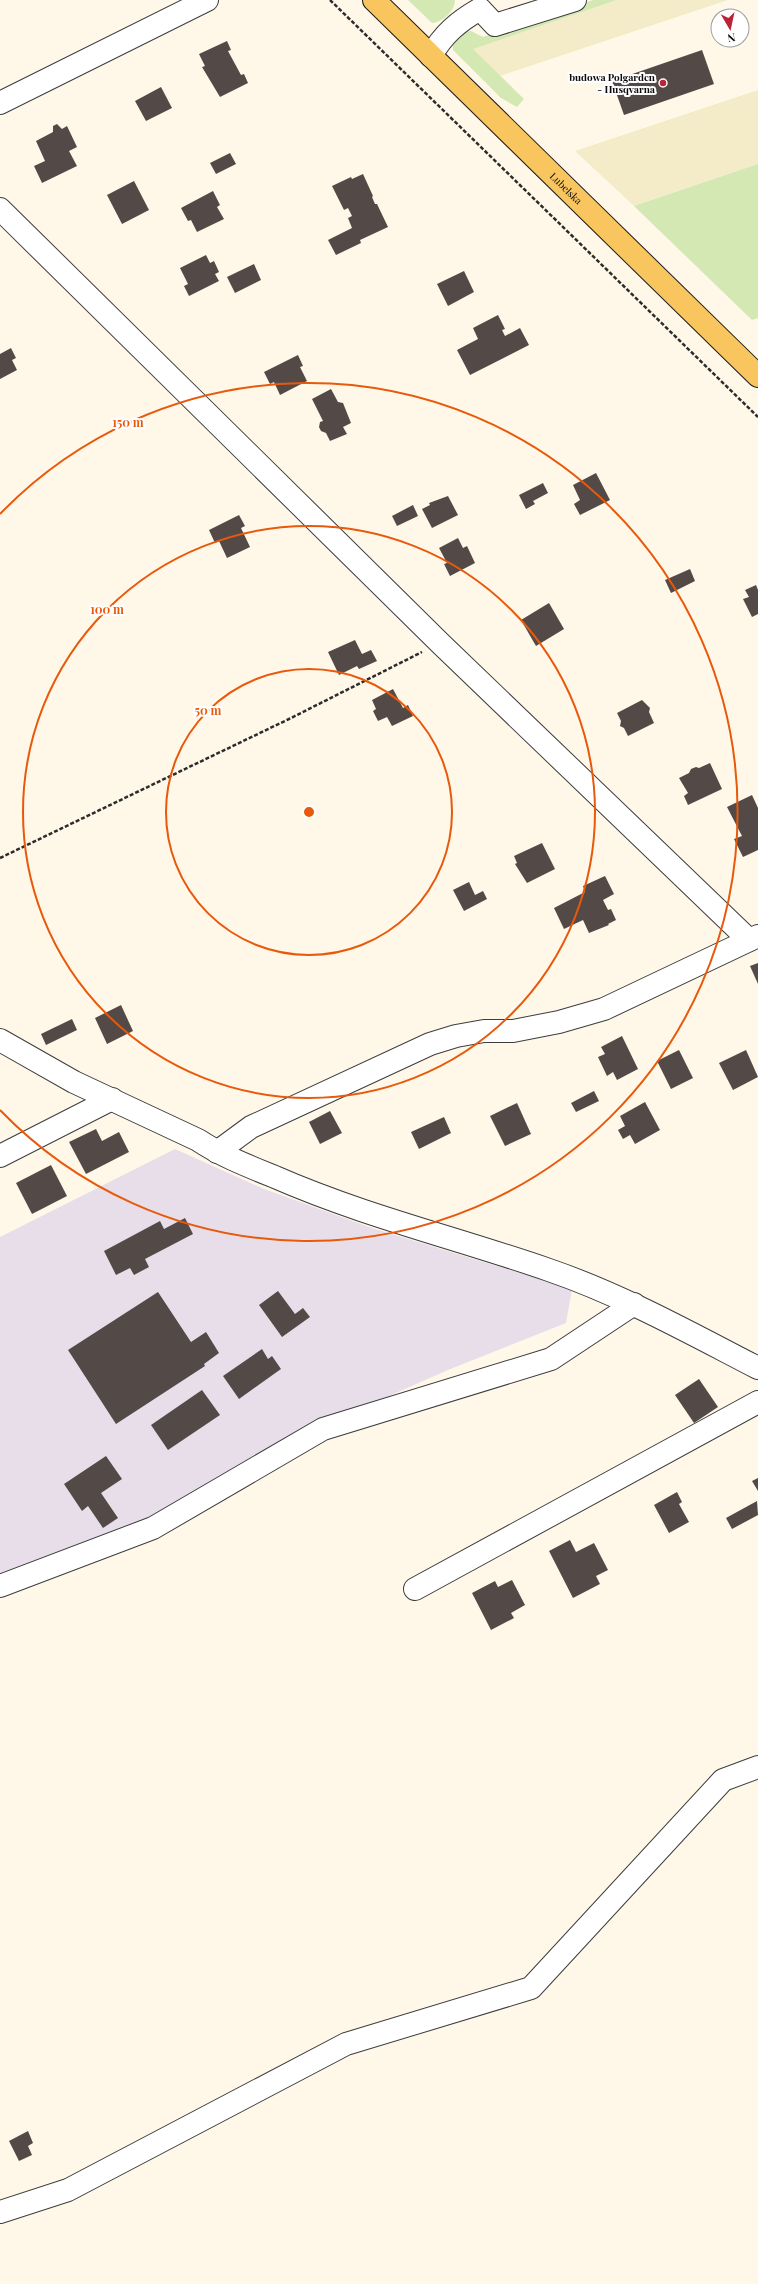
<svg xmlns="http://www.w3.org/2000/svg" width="758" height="2284" font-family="'Playfair Display',serif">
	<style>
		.industrial { fill: #e7deea }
		.farmland { fill: #f4ecc9 }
		.green { fill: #d3e8b3 }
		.building { fill: #534a47 }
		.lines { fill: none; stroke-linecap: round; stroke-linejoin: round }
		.minor-casing { stroke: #3d3d3d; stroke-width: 24 }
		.major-casing { stroke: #1b1b1b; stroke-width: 24 }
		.path { stroke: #2c2c2c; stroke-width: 2.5; stroke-dasharray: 4 2; stroke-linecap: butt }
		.minor { stroke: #fff; stroke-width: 22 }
		.major { stroke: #f8c55e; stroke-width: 22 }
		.ring { fill: none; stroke: #e8590c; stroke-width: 2 }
		.poi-dot { fill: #b92438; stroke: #fff; stroke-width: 1.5 }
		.labels { text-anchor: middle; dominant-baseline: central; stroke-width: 4; stroke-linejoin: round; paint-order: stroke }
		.poi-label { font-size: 10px; font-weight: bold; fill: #0a0a0a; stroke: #fff; text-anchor: end }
		.street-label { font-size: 10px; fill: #0a0a0a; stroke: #fff }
		.centre { fill: #e8590c; stroke: #fff; stroke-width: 2 }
		.ring-label { font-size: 12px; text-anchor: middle; font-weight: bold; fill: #e8590c; stroke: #fff; stroke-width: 4; stroke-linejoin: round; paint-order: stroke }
	</style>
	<rect width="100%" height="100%" fill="#fff8e8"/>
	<polygon class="industrial" points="175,1149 264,1189 372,1228 572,1289 566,1323 448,1370 312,1430 147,1525 0,1581 0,1237"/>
	<g class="farmland">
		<polygon points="617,0 728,0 500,76 472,49"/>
		<polygon points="758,90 758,164 634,206 575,151"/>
	</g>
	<g class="green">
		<path d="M 408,0 L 455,0 C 455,11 443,22 432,23 Z"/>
		<polygon points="593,0 617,0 473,49 524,99 517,107 501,98 453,50 452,42 461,32 471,31 483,37"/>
		<polygon points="758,164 758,318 752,320 634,206"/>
	</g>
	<g class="building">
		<polygon points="227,41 231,50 228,51 241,75 244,74 248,83 220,97 202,67 205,66 199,54"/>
		<polygon points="702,50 714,84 624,115 612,81"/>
		<polygon points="161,87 172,108 146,121 135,101"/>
		<polygon points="57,124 62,129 67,126 77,147 69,151 77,166 42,183 34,166 45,161 36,141 53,132 53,126"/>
		<polygon points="230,153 236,164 216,174 210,163"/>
		<polygon points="363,174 373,196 372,197 375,204 377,204 388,227 360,240 361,243 336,255 328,240 352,228 348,218 352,216 348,208 344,210 332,186 351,177 352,179"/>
		<polygon points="134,181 149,210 122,224 107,195"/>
		<polygon points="213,191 220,205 217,207 224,219 197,232 191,220 188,221 181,208"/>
		<polygon points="206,255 210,263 214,261 219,272 215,274 219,281 189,296 184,286 188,284 180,268"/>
		<polygon points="254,264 261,280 235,293 227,277"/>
		<polygon points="464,271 474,292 448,306 437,284"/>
		<polygon points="498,315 505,329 502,330 505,336 520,328 529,345 470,375 457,350 478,339 473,328"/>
		<polygon points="11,348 16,358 12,360 17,370 0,379 0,354"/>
		<polygon points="298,355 303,366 300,367 307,381 280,395 274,382 270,384 264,372"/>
		<polygon points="331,389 338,402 343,403 351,423 343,427 347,434 330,441 326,433 321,431 319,427 320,422 323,421 312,399"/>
		<polygon points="596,473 610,500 580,515 574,504 580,500 573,485"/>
		<polygon points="543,483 548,493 533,501 535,504 526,509 519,495"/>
		<polygon points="448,496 458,515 432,528 422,509 430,505 429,503"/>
		<polygon points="413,505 418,516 397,526 392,516"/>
		<polygon points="239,515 245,526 241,528 250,547 227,558 219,541 215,543 209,530"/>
		<polygon points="458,538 463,548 467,546 475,563 450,576 444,564 447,563 439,548"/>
		<polygon points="690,569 695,581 671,593 665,580"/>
		<polygon points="756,585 758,590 758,614 752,617 743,599 749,597 745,590"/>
		<polygon points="549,603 564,629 536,646 521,620"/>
		<polygon points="355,640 362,654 371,650 377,661 359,669 357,666 339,675 328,652"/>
		<polygon points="393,689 403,708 408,705 413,716 392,726 387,717 378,721 373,711 376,709 372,700"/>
		<polygon points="642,700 650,708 649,712 654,723 628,736 624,728 620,726 621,721 617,713"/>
		<polygon points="710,763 722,789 688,805 684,796 688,793 679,778 689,773 691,769 696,767 699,768"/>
		<polygon points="752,795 758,808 758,850 743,857 734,839 742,836 727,807"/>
		<polygon points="542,843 555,869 527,883 515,864 517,863 514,856"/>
		<polygon points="605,876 614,894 603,900 608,910 611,909 616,920 608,924 609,925 589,933 583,920 564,929 554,908 585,892 583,886"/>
		<polygon points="469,882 475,895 483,891 487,899 464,911 453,890"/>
		<polygon points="758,963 758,984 750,966"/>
		<polygon points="121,1005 133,1031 107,1044 95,1018"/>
		<polygon points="72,1019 77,1030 46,1045 41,1034"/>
		<polygon points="622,1036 638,1069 617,1080 613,1072 607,1076 598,1057 605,1054 601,1047"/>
		<polygon points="679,1050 693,1078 671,1089 657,1061"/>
		<polygon points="746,1050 758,1077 733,1090 719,1063"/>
		<polygon points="594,1091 599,1101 576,1112 571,1103"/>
		<polygon points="645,1102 660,1130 635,1144 630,1135 623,1139 618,1130 625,1126 620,1116"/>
		<polygon points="517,1103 531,1134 505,1146 490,1116"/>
		<polygon points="330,1111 342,1133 320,1144 309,1122"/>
		<polygon points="444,1117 451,1133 419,1149 411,1132"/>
		<polygon points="96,1129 102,1141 119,1132 129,1152 86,1174 69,1142"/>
		<polygon points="51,1165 67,1196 32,1214 16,1183"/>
		<polygon points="185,1218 193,1234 145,1259 149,1267 134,1275 130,1268 116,1275 104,1251 160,1221 164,1229"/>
		<polygon points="278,1291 295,1314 303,1308 310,1317 282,1337 259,1305"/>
		<polygon points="158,1292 191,1342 206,1332 219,1353 204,1364 205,1366 116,1424 68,1350"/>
		<polygon points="262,1349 268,1359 272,1356 281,1369 239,1399 223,1376"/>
		<polygon points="699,1379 718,1407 694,1423 675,1395"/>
		<polygon points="202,1390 220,1415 168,1450 151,1425"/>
		<polygon points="106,1456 122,1479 101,1493 118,1518 103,1528 88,1506 82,1511 64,1484"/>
		<polygon points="758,1478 758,1491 752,1481"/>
		<polygon points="677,1492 682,1502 679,1504 689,1522 669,1533 654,1505"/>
		<polygon points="757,1501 758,1515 732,1529 726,1518"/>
		<polygon points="570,1540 576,1552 594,1543 608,1570 596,1576 600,1584 573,1598 549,1551"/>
		<polygon points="512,1580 525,1605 511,1613 514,1618 491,1630 472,1593 495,1581 498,1587"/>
		<polygon points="28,2131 33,2143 28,2146 32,2155 19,2161 9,2141"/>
	</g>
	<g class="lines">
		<defs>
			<g id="minor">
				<path d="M 431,56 C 443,34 459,21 480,9 L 495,25 L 575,0"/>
				<polyline points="0,103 207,0"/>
				<polyline points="0,209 441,644 749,940"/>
				<path d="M 0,1040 L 74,1082 L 198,1140 C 222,1156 248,1166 275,1177 C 364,1216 457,1238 549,1270 C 622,1295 690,1333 758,1368"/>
				<polyline points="217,1152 251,1127 430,1044 456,1036 484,1031 513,1031 559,1022 604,1009 758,936"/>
				<polyline points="0,1156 112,1099"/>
				<polyline points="0,1586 153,1528 323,1429 551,1359 634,1304"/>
				<polyline points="415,1589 758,1402"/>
				<polyline points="0,2212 68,2190 346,2044 531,1988 723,1780 758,1767"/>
			</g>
			<g id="major">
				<path id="s1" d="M 374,0 L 758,376"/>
			</g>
		</defs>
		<use href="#minor" class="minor-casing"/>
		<use href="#major" class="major-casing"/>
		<g class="path">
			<polyline points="330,0 758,417"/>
			<polyline points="0,858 289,719 422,652"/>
		</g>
		<use href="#minor" class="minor"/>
		<use href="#major" class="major"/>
	</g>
	<g class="ring">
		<circle cx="309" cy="812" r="143"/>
		<circle cx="309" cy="812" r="286"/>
		<path d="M0 514A429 429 0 1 1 0 1110"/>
	</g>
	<circle class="poi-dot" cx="663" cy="83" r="4"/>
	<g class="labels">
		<g class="poi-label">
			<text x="655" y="77">budowa Polgarden<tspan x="655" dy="12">- Husqvarna</tspan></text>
		</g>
		<g class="street-label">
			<text stroke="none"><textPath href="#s1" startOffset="269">Lubelska</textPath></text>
		</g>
	</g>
	<circle cx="309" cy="812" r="6" class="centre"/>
	<g class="ring-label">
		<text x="128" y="427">150 m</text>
		<text x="107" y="614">100 m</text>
		<text x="208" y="715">50 m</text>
	</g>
	<g transform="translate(730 28) rotate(171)"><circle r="19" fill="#ffffff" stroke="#9d9d9d"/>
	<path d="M0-3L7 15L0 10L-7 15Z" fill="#b92438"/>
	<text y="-6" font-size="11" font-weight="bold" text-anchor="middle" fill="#0a0a0a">N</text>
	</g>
</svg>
